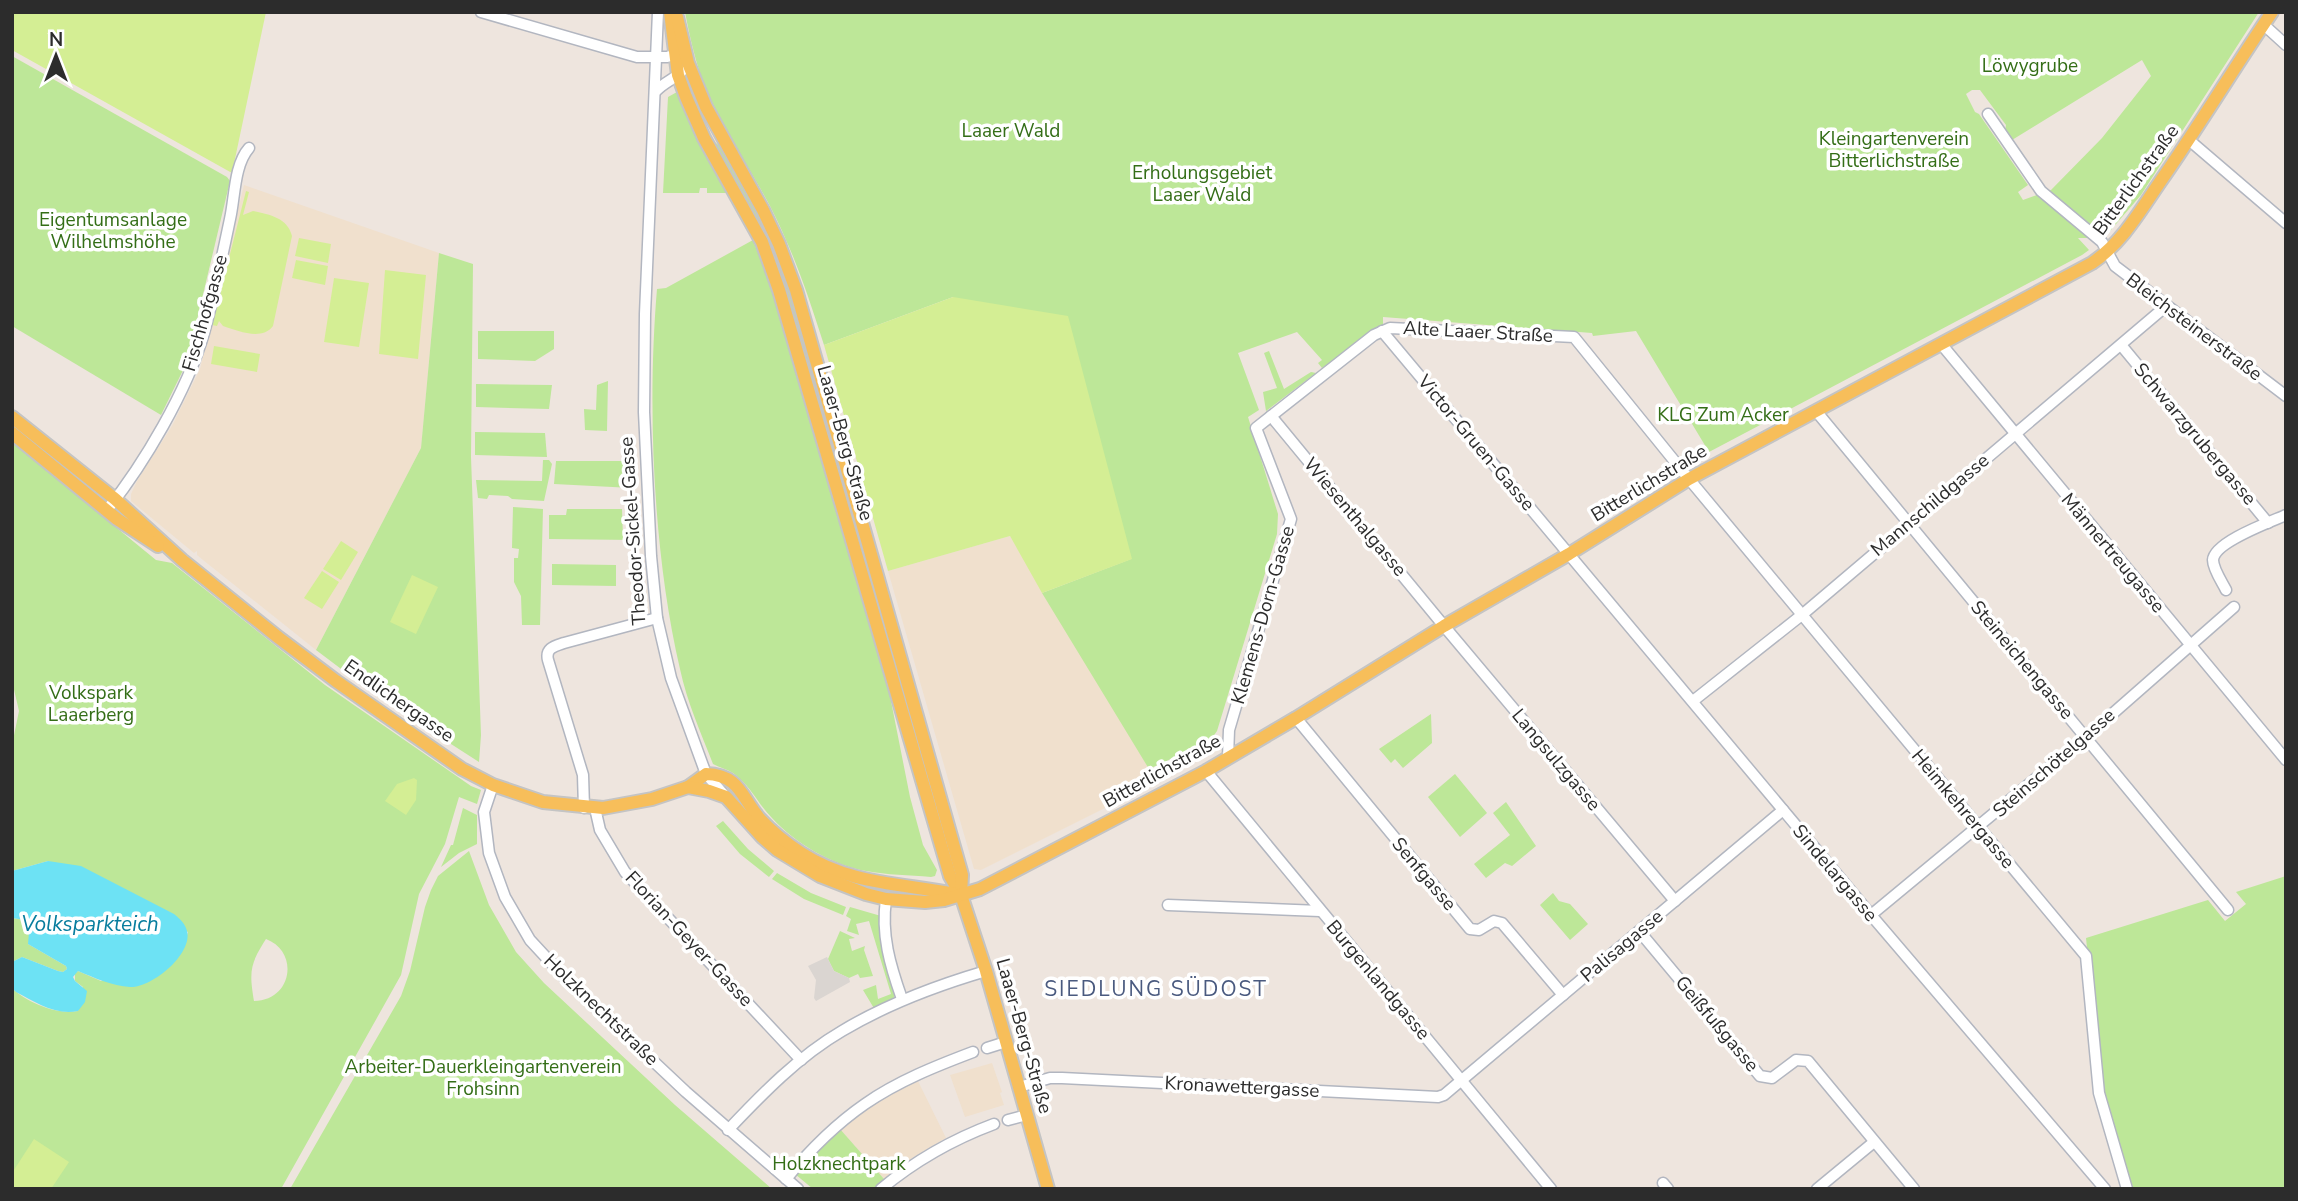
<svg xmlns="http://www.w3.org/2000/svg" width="2298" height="1201" font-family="'Nunito Sans',sans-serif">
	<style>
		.education { fill: #f0e0cd }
		.green { fill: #bde798; fill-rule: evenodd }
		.pitch { fill: #d4ee94 }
		.plaza { fill: #dad5d1 }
		.water { fill: #6de2f4 }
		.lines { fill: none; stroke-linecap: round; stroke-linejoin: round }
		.minor-casing { stroke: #b2b6c0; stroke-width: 13 }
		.major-casing { stroke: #c4c4c4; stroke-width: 16 }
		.minor { stroke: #fff; stroke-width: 10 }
		.major { stroke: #f7be5a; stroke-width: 12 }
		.labels { text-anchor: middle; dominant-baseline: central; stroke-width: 7; stroke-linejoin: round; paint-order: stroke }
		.park-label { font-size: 19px; fill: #346e17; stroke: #fff }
		.street-label { font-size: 19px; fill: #2c2c2c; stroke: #fff }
		.water-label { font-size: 21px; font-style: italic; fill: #087d9e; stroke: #fff }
		.neighbourhood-label { font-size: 21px; letter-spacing: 2px; fill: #4a5a7f; stroke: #fff }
	</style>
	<rect width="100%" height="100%" fill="#eee5de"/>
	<g class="education">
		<polygon points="244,185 439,253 421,448 316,650 203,560 197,555 197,551 194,553 131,501 131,494 137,481 172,426 200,369"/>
		<polygon points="1010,536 1156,780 1135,793 1132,788 1125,792 1127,797 981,870 974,869 888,571"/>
		<polygon points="992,1063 1002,1092 1000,1093 1004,1105 965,1117 950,1075"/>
		<polygon points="917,1079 946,1138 912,1158 884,1179 840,1129 871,1106"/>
	</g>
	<g class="green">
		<path d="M 685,12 L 2259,12 L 2141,195 L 2104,238 L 2078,238 L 2089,250 L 2082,255 L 1709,452 L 1636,331 L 1593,336 L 1592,333 L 1383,317 L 1383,326 L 1322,368 L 1318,363 L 1322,360 L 1297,332 L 1238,353 L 1259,410 L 1248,417 L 1278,514 L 1277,534 L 1217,731 L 1210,741 L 1149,769 L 1042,593 L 1131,559 L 953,297 L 824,345 C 808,295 794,253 770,206 C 749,167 724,130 706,89 C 696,65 690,38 685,12 ZM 2142,60 L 2151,76 L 2102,138 L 2051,190 L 2023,200 L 2018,192 L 2028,185 L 1979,114 L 1975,112 L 1966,94 L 1972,90 L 1980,90 L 2006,125 L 2005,131 L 2012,140 Z"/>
		<polygon points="12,56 227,177 230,181 187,362 161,415 12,326"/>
		<polygon points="677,92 699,141 728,193 707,193 707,188 700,188 699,193 663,193 668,97"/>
		<path d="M 713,141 L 720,146 C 745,191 769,234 788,282 L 944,831 L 924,771 L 865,556 L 784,285 L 772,253 Z"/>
		<path d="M 753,240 L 776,300 L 868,609 L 889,691 L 910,797 L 923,845 L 937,870 L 935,876 L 931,877 C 909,875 887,875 866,871 C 832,865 795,843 772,818 C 758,804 750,785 733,773 C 727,769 720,768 713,764 C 701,733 687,702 680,669 C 653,553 647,407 657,289 L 666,288 Z"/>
		<polygon points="439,253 473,264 471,457 481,735 479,762 381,699 316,650 421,448"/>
		<polygon points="478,331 554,331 554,349 535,361 478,359"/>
		<polygon points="1269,351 1284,389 1311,372 1316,373 1266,411 1263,392 1277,388 1264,353"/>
		<polygon points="608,381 607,431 585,430 584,409 596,410 597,385"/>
		<polygon points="476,384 552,385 549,409 476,407"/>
		<polygon points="475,432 545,433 547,457 475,455"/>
		<path d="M 12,438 L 99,510 L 112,524 L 156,560 L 172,563 L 325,685 L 471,786 L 481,790 L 477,804 L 459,797 L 445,844 L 419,894 L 401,975 L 281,1189 L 12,1189 L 12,988 C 27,1003 58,1015 78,1011 L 83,987 L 75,981 L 75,973 L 78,971 L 101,981 L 182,951 L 188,932 L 48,861 L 12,871 L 12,745 L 19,711 L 12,681 L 12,483 L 14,476 L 12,475 ZM 266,939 C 300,952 292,1001 254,1001 C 249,971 250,964 266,939 Z"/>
		<polygon points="543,460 549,460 552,464 544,501 512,499 508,496 489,495 487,499 478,498 476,480 542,481"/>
		<polygon points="556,461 632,461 632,488 554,484"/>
		<polygon points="513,507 543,509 540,625 522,625 521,596 514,582 514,558 518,558 519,549 512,548"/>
		<polygon points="567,509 622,509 623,538 633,540 549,539 549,515 566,515"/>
		<polygon points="552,564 616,565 616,586 552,585"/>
		<polygon points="1431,714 1432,743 1403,768 1395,759 1391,763 1379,749"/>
		<polygon points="1455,774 1487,813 1460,837 1428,797"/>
		<polygon points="1506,802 1536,846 1512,866 1505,863 1486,878 1474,864 1510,835 1493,813"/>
		<polygon points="463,808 477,815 477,844 459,853 441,867 451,845 453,845"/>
		<polygon points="723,821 748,849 774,871 769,877 740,854 716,826"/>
		<polygon points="469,851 489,905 516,952 544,983 675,1105 772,1189 290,1189 401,996 410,971 425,907 431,890 438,876"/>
		<polygon points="777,873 811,893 846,907 843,915 804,899 772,879"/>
		<polygon points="2286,876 2286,1189 2131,1189 2102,1092 2086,938 2208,900 2225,921 2246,904 2236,892"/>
		<polygon points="1553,893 1559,901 1570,904 1588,924 1570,940 1540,905"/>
		<polygon points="850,907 881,916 896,993 893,999 875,1010 863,990 876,985 878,999 891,994 869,921 856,924 859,935 847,931 851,919 846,916"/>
		<polygon points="12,918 32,921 35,926 28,944 66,966 67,969 63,972 58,971 22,957 12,962"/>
		<polygon points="840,931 855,938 849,939 852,951 865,946 864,950 873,976 860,978 858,974 849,978 834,971 828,959"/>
		<polygon points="840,1129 884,1179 873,1189 813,1189 795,1174"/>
	</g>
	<g class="pitch">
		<polygon points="12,12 266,12 232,173 12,50"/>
		<path d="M 246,191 L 249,192 L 243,215 L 253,211 C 269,214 288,218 292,236 L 273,326 C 262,341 238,331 223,326 L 219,321 L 217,326 L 212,325 Z"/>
		<polygon points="299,238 331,244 328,263 295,256"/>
		<polygon points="296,260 328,266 325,285 292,278"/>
		<polygon points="385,270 426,275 418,359 379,354"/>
		<polygon points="334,278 369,283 359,347 324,342"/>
		<polygon points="953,297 1068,316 1132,559 1042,593 1010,536 888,571 824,345"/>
		<polygon points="214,346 260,354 257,372 211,364"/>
		<polygon points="341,541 358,552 341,580 323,569"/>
		<polygon points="322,571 339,582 322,609 304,598"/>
		<polygon points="412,575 438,587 416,634 390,622"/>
		<polygon points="414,778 417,780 416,800 406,815 385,801 397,784"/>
		<polygon points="34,1139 69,1162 51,1189 12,1189 12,1173"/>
	</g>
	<polygon class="plaza" points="827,957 834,971 849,978 850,982 816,1001 814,998 816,980 808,966"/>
	<path class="water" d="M 48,861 L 81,866 L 174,914 C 180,919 185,923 187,931 C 193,954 152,988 130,987 C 112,986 95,978 78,971 L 73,977 L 75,981 L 87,991 L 85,1002 L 78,1011 C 56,1016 35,1002 16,992 L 12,988 L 12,962 L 22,957 L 58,971 L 63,972 L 67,969 L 66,966 L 28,944 L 29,932 L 35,926 L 32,921 L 12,918 L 12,871 Z"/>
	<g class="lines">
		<defs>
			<g id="minor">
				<polyline points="481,12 637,57 667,57 680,53"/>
				<polyline points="658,12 645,314 644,412 651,556 657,618 671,678 706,774 726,797"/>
				<polyline points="2264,25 2286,45"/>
				<path d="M 656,91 C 664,82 675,79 682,71"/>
				<polyline points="1988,114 2041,191 2102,242 2115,266 2286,396"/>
				<polyline points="2189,140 2286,223"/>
				<polyline points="1382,331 1871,915 2105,1189"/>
				<polyline points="1942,345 2286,760"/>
				<polyline points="2121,345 2268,523"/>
				<polyline points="1816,411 2228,910"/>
				<polyline points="1271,416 1444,626 1675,901"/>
				<path d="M 107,510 C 144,464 187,391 204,333 C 214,296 222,257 230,219 C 235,197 234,165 249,148"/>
				<path d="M 2226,590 C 2222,582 2213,569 2213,560 C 2214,542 2270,522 2286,515"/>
				<polyline points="1693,701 1803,614 2165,307"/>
				<polyline points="1296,718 1470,929 1479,930 1494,921 1502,923 1563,995"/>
				<polyline points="1228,757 1229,730 1291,519 1256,428 1374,335 1390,328 1574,337 1689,479 2086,956 2099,1093 2127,1189"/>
				<polyline points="1206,771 1551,1189"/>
				<polyline points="493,785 484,812 489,853 505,897 530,940 567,980 686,1092 798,1189"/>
				<path d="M 584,808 L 583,775 L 548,660 C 545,648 555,646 564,643 L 657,618"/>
				<polyline points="595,808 600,830 625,872 801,1060"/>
				<path d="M 886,899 C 881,935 890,965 902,999"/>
				<polyline points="1168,905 1320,911"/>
				<polyline points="1871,915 2086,737 2234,607"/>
				<polyline points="1640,932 1760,1076 1772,1078 1796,1060 1808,1061 1914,1189"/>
				<polyline points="987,1048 1006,1042"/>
				<polyline points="1019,1087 1050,1078 1062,1078 1438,1097 1444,1095 1783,810"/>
				<polyline points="1008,1120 1027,1115"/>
				<path d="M 728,1130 C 762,1094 799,1056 842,1031 C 887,1004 935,986 986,971"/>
				<path d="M 786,1179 C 809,1151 836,1124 865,1104 C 898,1081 936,1066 973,1052"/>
				<polyline points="1663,1183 1668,1189"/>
				<path d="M 881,1189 C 916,1160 951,1140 994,1124"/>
				<polyline points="1817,1189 1874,1142"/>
			</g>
			<g id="major">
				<polyline points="670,12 678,75 686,97 704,138 762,242 779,290 950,876 961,895 986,971 1048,1189"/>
				<polyline points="677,17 688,63 706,107 763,210 779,244 796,290 962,875 961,895"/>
				<path d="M 12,417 L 115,499 L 182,560 L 279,638 L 336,681 L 462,769 L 493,785 L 543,802 L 603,808 L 652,799 L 688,787 L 706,774 C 740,775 741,797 760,819 C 772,832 786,843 801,853 C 852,886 904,883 960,895"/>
				<polyline points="12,433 117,519 158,546"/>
				<path d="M 688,787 L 709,791 L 726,797 L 762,837 L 777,850 L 820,876 L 866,894 L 886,899 L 925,902 L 944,900 L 980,889 L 1206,771 L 1296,718 L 1444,626 L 1569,554 L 1689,479 L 2092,263 C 2122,243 2140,211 2160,182 C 2199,126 2234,68 2272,12"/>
			</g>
		</defs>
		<use href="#minor" class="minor-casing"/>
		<use href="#major" class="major-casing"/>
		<use href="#minor" class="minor"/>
		<use href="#major" class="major"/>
	</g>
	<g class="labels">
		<g class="park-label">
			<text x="2030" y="66">Löwygrube</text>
			<text x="1011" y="131">Laaer Wald</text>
			<text x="1894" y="139">Kleingartenverein<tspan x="1894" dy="22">Bitterlichstraße</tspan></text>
			<text x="1202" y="173">Erholungsgebiet<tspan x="1202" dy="22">Laaer Wald</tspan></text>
			<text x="113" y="220">Eigentumsanlage<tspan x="113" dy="22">Wilhelmshöhe</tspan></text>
			<text x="1723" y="415">KLG Zum Acker</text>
			<text x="91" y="693">Volkspark<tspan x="91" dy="22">Laaerberg</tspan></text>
			<text x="483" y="1067">Arbeiter-Dauerkleingartenverein<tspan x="483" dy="22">Frohsinn</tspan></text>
			<text x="839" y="1164">Holzknechtpark</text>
		</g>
		<g class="street-label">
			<text transform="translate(2136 180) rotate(-54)">Bitterlichstraße</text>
			<text transform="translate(205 313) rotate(-74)">Fischhofgasse</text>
			<text transform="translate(2194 327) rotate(37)">Bleichsteinerstraße</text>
			<text transform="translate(1478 332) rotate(3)">Alte Laaer Straße</text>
			<text transform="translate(2195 434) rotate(50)">Schwarzgrubergasse</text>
			<text transform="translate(845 443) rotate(74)">Laaer-Berg-Straße</text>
			<text transform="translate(1476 443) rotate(50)">Victor-Gruen-Gasse</text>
			<text transform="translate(1649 483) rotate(-31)">Bitterlichstraße</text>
			<text transform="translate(1930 505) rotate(-40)">Mannschildgasse</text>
			<text transform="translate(1355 517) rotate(50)">Wiesenthalgasse</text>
			<text transform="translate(633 531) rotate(-94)">Theodor-Sickel-Gasse</text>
			<text transform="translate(2113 553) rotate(50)">Männertreugasse</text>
			<text transform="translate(1263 615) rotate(-74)">Klemens-Dorn-Gasse</text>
			<text transform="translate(2022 660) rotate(50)">Steineichengasse</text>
			<text transform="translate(399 701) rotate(35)">Endlichergasse</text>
			<text transform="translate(1556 760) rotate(50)">Langsulzgasse</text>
			<text transform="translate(2054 763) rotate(-41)">Steinschötelgasse</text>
			<text transform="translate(1162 771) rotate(-29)">Bitterlichstraße</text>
			<text transform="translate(1963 809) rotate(50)">Heimkehrergasse</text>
			<text transform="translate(1835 873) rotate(50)">Sindelargasse</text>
			<text transform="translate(1424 874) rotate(50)">Senfgasse</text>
			<text transform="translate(689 939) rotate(47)">Florian-Geyer-Gasse</text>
			<text transform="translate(1622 946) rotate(-40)">Palisagasse</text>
			<text transform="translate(1378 980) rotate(50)">Burgenlandgasse</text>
			<text transform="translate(601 1010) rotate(44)">Holzknechtstraße</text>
			<text transform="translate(1717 1024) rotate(50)">Geißfußgasse</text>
			<text transform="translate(1024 1036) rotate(74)">Laaer-Berg-Straße</text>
			<text transform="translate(1242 1087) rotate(3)">Kronawettergasse</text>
		</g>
		<g class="water-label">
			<text x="90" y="924">Volksparkteich</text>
		</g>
		<g class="neighbourhood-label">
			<text x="1156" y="989">SIEDLUNG SÜDOST</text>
		</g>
	</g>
	<rect width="2298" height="1201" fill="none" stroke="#2c2c2c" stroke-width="28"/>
	<g transform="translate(56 56)" stroke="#ffffff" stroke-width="5" paint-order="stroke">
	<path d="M0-5L12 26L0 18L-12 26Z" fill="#2c2c2c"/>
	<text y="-10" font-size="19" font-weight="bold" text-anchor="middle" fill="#2c2c2c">N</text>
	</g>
</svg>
